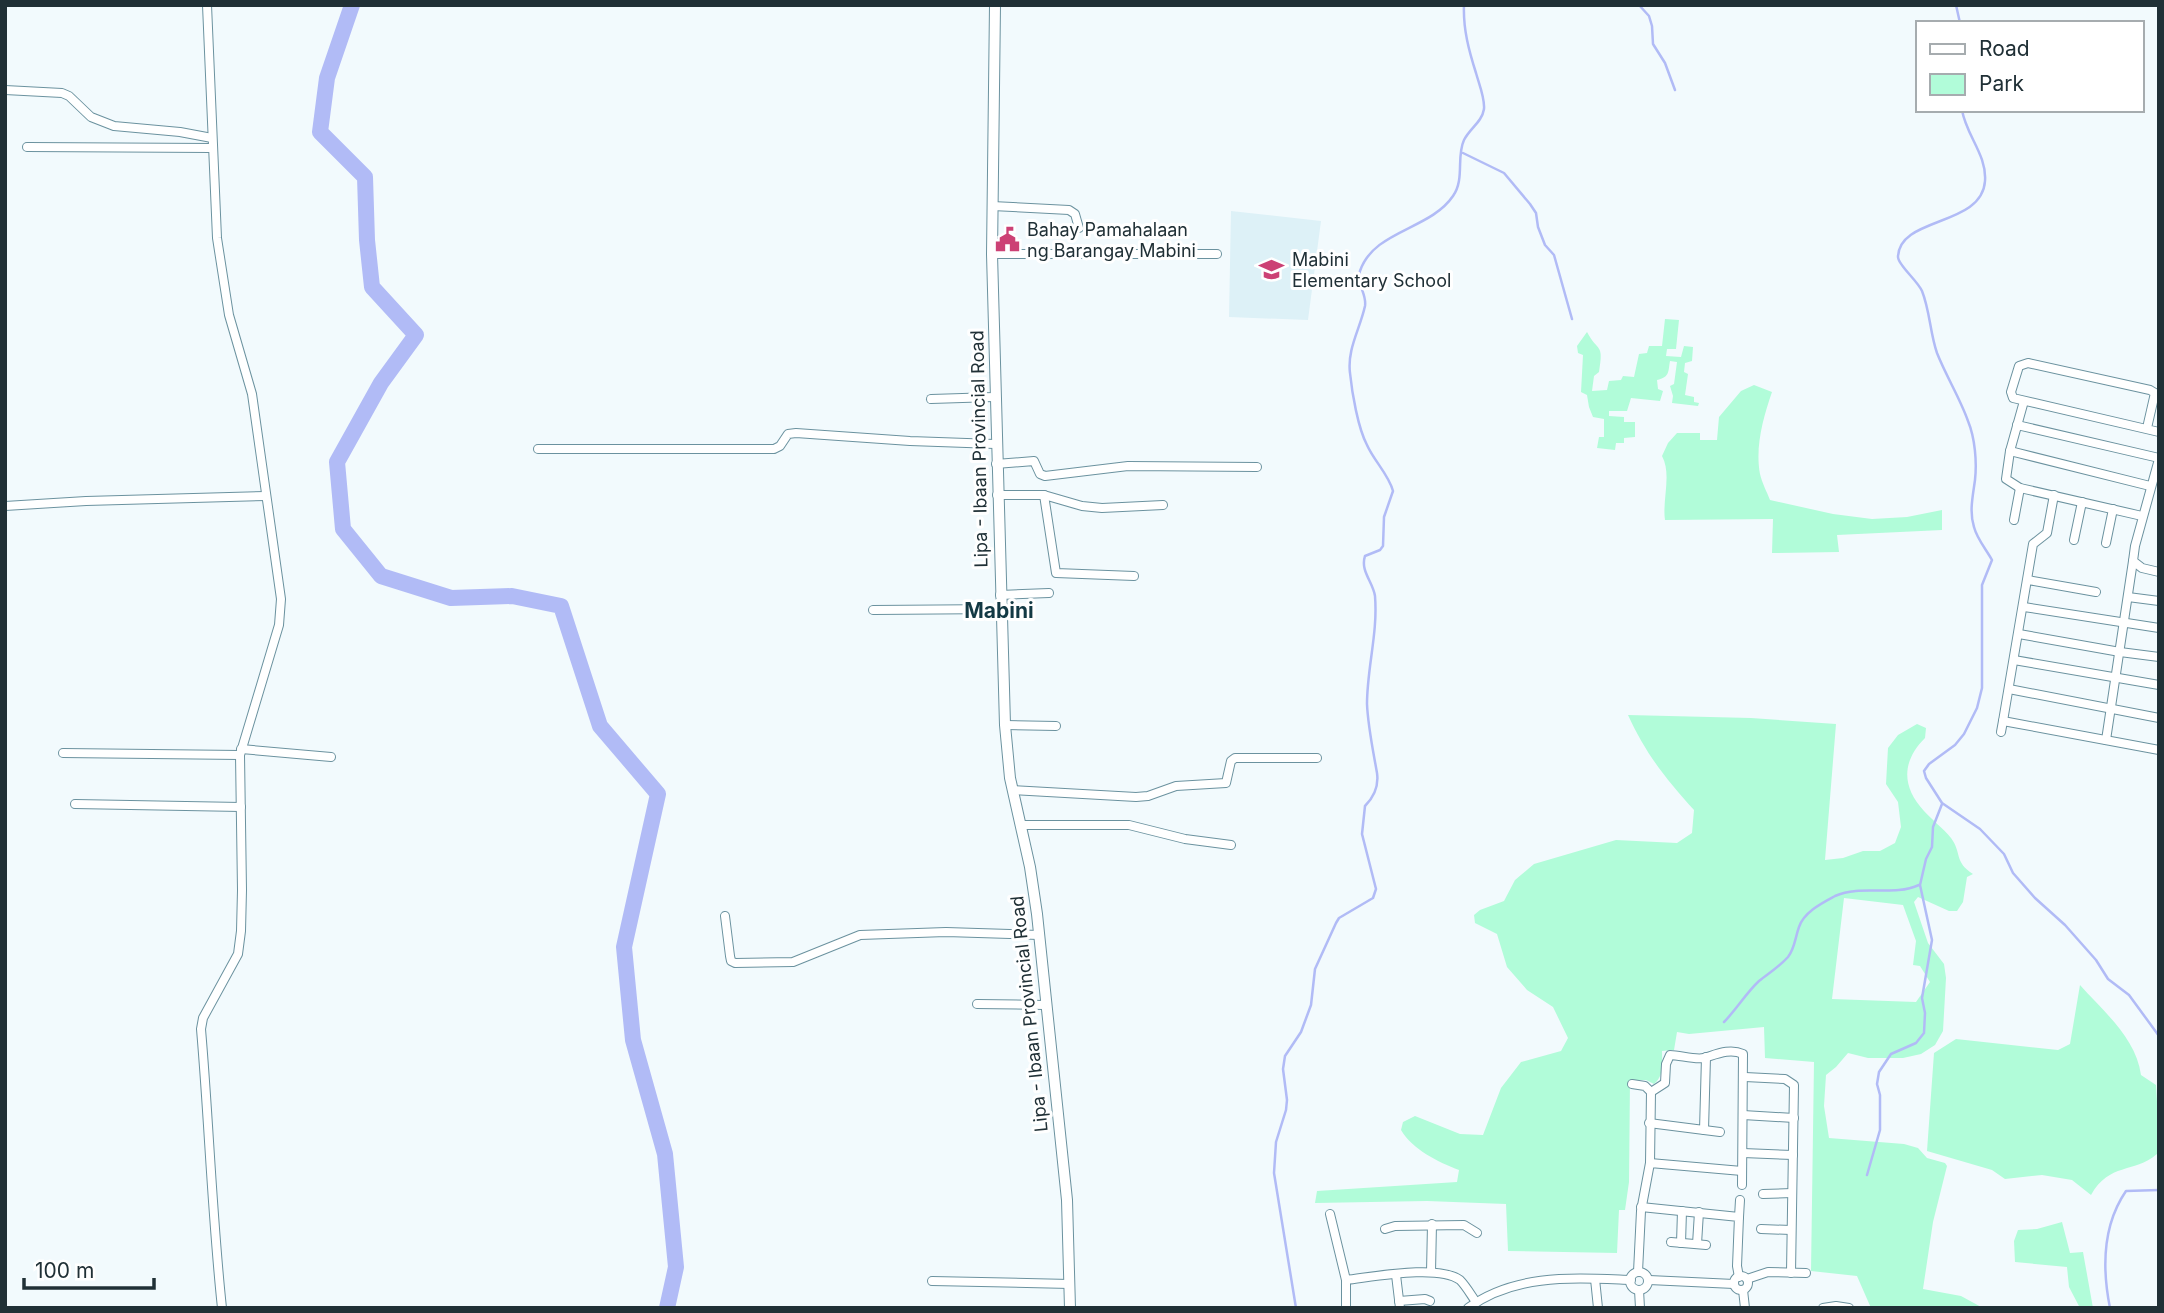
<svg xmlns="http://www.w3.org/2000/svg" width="2164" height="1313" font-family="Inter,sans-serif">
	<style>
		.built { fill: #ddf1f7 }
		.green { fill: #b1fcd9; fill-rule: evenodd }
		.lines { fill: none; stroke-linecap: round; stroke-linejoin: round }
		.stream { stroke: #b1bbf6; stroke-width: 2.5 }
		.river { stroke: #b1bbf6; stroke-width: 16 }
		.street-casing { stroke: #6b929f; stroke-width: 10 }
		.secondary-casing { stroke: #6b929f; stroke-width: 12 }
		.street { stroke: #fff; stroke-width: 8 }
		.secondary { stroke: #fff; stroke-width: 10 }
		.labels { text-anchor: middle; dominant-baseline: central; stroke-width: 6; stroke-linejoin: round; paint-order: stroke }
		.poi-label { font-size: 18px; fill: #203036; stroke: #fff; text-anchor: start }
		.street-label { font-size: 18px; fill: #203036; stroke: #fff }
		.quarter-label { font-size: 21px; font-weight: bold; fill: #133944; stroke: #fff }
	</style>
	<rect width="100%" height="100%" fill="#f2fafd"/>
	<polygon class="built" points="1231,211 1321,221 1308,320 1229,317"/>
	<g class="green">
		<path d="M 1665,319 L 1679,320 L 1676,349 L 1667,349 L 1666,356 L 1681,357 L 1684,346 L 1693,347 L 1692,361 L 1685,363 L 1684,372 L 1688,374 L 1685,395 L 1694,397 L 1694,402 L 1699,403 L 1698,406 L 1672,403 L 1673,396 L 1670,386 L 1674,384 L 1677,362 L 1670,361 C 1668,372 1670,377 1657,380 L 1658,389 L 1663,391 L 1660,401 L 1631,398 L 1627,411 L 1609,411 L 1609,416 L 1624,417 L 1624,422 L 1635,422 L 1635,437 L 1624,438 L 1624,443 L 1616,443 L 1615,450 L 1597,448 L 1599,437 L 1604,437 L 1604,419 L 1593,417 L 1589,407 L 1587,395 L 1581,392 L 1583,355 L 1578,353 L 1577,346 L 1587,332 C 1598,353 1604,342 1599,372 L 1594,376 L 1592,391 L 1607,390 L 1609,381 L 1621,380 L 1623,376 L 1634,377 L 1639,354 L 1647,353 L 1649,346 L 1662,346 Z"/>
		<path d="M 1754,385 L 1772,392 C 1763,418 1755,447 1760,474 C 1762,483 1767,492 1770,500 L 1833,514 L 1872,519 L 1907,517 L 1942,510 L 1942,530 L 1837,535 L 1839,552 L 1772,553 L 1773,519 L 1665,520 C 1662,500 1672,474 1662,456 L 1668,443 L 1677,433 L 1700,433 L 1700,440 L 1717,440 L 1719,417 L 1741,391 Z"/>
		<path d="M 1628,715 L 1751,718 L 1836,724 L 1825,860 L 1843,858 L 1863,851 L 1880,851 L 1895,843 L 1901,827 L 1898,802 L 1886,784 L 1888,748 L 1898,735 L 1917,724 L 1926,728 L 1925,738 C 1902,761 1901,786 1924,811 C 1932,820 1943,828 1951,838 C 1962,853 1954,862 1973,874 L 1967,877 L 1963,902 L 1957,911 L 1949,911 L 1918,897 L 1914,902 L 1928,943 L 1944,964 L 1946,978 L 1943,1031 L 1935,1045 L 1921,1054 L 1903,1058 L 1868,1058 L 1848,1053 L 1836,1067 L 1826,1075 L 1824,1106 L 1829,1138 L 1904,1144 L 1918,1148 L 1927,1158 L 1945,1163 L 1947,1166 L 1933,1222 L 1923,1289 L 1961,1296 L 1983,1308 L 1871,1308 L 1857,1276 L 1811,1271 L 1814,1062 L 1765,1058 L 1764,1027 L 1689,1034 L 1677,1032 L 1674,1050 L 1662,1051 C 1662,1064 1664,1076 1654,1084 L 1646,1080 L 1630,1080 L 1629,1182 L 1625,1210 L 1619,1210 L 1617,1253 L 1508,1251 L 1506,1204 L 1427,1201 L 1315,1203 L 1317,1191 L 1457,1182 L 1459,1170 C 1438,1162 1413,1150 1401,1130 L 1403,1122 L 1415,1116 L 1460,1134 L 1483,1135 L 1501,1088 L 1521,1062 L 1561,1051 L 1568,1038 L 1553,1007 L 1527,990 L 1507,967 L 1497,934 L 1475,923 L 1474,915 L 1480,910 L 1504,901 L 1515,880 L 1534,864 L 1616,840 L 1677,843 L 1692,833 L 1694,810 C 1665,778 1646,754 1628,715 ZM 1844,898 L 1903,905 L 1916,941 L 1913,965 L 1920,966 L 1930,982 L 1916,1002 L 1832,999 Z"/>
		<path d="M 2080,985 C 2104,1012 2136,1038 2141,1075 L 2156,1085 L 2159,1134 L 2157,1154 C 2133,1174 2110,1162 2091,1195 L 2072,1180 L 2042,1175 L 2005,1179 L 1992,1170 L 1927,1151 L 1934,1053 L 1956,1039 L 2058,1050 L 2070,1044 Z"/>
		<polygon points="2062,1222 2070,1253 2083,1252 2093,1308 2080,1308 2069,1287 2067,1267 2015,1262 2014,1241 2018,1230 2037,1229"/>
	</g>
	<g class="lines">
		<g class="stream">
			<polyline points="1639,5 1649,16 1652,26 1653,44 1665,63 1675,90"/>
			<polyline points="1956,5 1960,23"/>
			<path d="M 1962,110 C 1966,135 1987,155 1985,181 C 1982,227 1899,216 1898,257 C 1898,265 1917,280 1922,291 C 1930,311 1930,333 1937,353 C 1946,376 1960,398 1968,421 C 1975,438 1977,462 1975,480 C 1973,495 1969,512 1974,527 C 1977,539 1986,549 1992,560 L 1982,585 L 1982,688 L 1977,708 L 1964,734 L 1955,745 L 1929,764 L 1924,771 L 1926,778 L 1942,803 L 1980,829 L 2004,854 L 2013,873 L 2035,898 L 2065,925 L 2096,960 L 2108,979 L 2129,995 L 2159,1036"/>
			<polyline points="1463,153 1504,173 1530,204 1536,213 1538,227 1545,245 1554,255 1572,319"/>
			<path d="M 1724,1022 C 1737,1009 1746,993 1759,981 C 1769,973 1779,967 1788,957 C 1795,948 1795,938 1799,927 C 1804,912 1822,903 1835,896 C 1862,884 1893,897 1919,885"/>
			<polyline points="1867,1175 1880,1130 1880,1095 1877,1084 1879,1072 1891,1054 1916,1043 1924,1033 1925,1013 1922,998 1932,940 1920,885 1926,859 1932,847 1933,827 1942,804"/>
			<path d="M 1296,1308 L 1274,1173 L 1276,1142 L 1286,1110 L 1287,1100 L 1283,1069 L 1285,1056 L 1301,1032 L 1311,1005 L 1315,969 L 1336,923 L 1339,918 L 1373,898 L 1376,889 L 1362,834 L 1365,806 C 1374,797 1379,787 1377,773 C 1373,750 1368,727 1367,704 C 1367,668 1378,633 1375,596 C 1373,582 1360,571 1365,556 L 1380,550 L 1383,546 L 1384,517 L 1393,491 C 1389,475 1374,461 1367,445 C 1358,428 1352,393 1350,373 C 1347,349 1360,329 1365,306 C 1367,293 1356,285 1360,271 C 1374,230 1430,230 1453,196 C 1465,179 1456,157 1464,140 C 1470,128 1482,122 1484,109 C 1485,98 1479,84 1476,73 C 1469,51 1463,29 1464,5"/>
			<path d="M 2110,1308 C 2102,1268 2102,1226 2126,1191 L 2159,1190"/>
		</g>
		<polyline class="river" points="352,5 327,78 320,132 365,177 367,240 372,287 416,335 381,383 337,462 343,529 381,576 451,598 512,596 561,606 600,726 658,794 624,947 633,1040 665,1154 676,1267 667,1308"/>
		<defs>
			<g id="street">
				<path d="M 207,5 L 217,238 L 229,315 L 252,394 L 281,599 L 279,625 L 240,755 L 242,890 L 241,931 L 238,954 L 203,1018 L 201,1029 C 209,1122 212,1215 222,1308"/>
				<polyline points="5,90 62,93 69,96 91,117 114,126 180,132 212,138"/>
				<polyline points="27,147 212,148"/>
				<polyline points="992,206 1069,210 1075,214 1079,228"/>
				<polyline points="992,254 1217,254"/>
				<polyline points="931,399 994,397"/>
				<polyline points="2024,401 2010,451 2006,479 2020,488 2142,516"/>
				<polyline points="2017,425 2159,458"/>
				<polyline points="2147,428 2155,393 2150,390 2028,363 2019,366 2011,392 2013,398 2159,432"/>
				<polyline points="538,449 774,449 780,446 788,434 796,433 910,441 995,444"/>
				<polyline points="2010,451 2150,486"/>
				<polyline points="2159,459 2135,546 2133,561 2142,568 2159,572"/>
				<polyline points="996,464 1034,461 1040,474 1045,476 1128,466 1257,467"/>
				<polyline points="997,495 1044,495 1056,573 1134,576"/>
				<polyline points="1044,495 1082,506 1102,508 1163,505"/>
				<polyline points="2054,495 2047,533 2033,544 2003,721 2159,750"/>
				<polyline points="5,506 86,501 266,496"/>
				<polyline points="2014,520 2020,488"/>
				<polyline points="2074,540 2082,502"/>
				<polyline points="2106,543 2113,509"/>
				<polyline points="2028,580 2096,592"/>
				<polyline points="1000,595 1049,593"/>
				<polyline points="2128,597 2159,601"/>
				<polyline points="2024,607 2159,628"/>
				<polyline points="873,610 1001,609"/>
				<polyline points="2019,634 2120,652 2159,657"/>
				<polyline points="2014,660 2159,685"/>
				<polyline points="2009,689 2159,718"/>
				<polyline points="1005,725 1056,726"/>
				<polyline points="2001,732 2003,721"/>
				<polyline points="2106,740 2133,561"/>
				<polyline points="241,749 331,757"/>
				<polyline points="63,753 240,755"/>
				<polyline points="1013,790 1136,797 1148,796 1176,786 1226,783 1231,761 1235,758 1317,758"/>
				<polyline points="75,804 241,807"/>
				<polyline points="1020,825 1129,825 1185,839 1231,845"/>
				<polyline points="725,916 730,956 731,961 735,963 793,962 860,935 946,932 1039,935"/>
				<polyline points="977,1004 1045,1005"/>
				<polyline points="1745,1077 1785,1079 1794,1085 1791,1273"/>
				<polyline points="1632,1084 1645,1086 1651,1092"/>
				<path d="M 1651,1092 L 1665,1083 L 1666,1064 L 1670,1055 C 1680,1055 1694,1060 1704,1058 C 1717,1054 1730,1048 1743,1054 L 1742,1185"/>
				<polyline points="1743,1115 1794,1118"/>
				<polyline points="1649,1123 1704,1130 1706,1057"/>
				<polyline points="1704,1130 1720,1132"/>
				<polyline points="1743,1153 1793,1155"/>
				<polyline points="1650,1163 1651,1092"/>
				<polyline points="1763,1194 1792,1193"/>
				<polyline points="1641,1207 1739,1217 1737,1266 1739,1277"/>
				<polyline points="1330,1214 1346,1280 1346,1308"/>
				<polyline points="1739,1217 1740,1200"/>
				<polyline points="1385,1229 1395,1226 1464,1225 1477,1233"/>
				<polyline points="1761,1229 1791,1230"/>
				<polyline points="1671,1242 1706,1245"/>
				<polyline points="1681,1243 1682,1211"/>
				<polyline points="1697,1244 1699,1212"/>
				<polyline points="1431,1272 1432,1224"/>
				<polyline points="1638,1272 1641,1211 1650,1163 1742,1171"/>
				<circle cx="1639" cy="1281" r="9"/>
				<polyline points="1396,1275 1400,1308"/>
				<circle cx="1741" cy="1283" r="7"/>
				<polyline points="1595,1279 1598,1308"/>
				<polyline points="1747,1279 1768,1272 1806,1273"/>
				<path d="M 1346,1280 C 1373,1277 1438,1264 1460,1280 C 1466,1286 1471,1295 1476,1302"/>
				<polyline points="1649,1280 1734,1284"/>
				<polyline points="932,1281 1070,1284"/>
				<polyline points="1639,1290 1640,1308"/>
				<polyline points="1743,1290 1745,1308"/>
				<polyline points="1399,1301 1425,1299 1430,1301"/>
				<path d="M 1468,1308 C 1516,1273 1575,1278 1631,1280"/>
				<polyline points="1823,1308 1836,1306 1849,1308"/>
			</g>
			<polyline id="secondary" points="995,5 992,254 1005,725 1010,778 1030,867 1037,914 1067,1200 1070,1308"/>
		</defs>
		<use href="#street" class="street-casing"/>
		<use href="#secondary" class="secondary-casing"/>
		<use href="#street" class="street"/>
		<use href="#secondary" class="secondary"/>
	</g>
	<defs>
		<symbol id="civic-bare" viewBox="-9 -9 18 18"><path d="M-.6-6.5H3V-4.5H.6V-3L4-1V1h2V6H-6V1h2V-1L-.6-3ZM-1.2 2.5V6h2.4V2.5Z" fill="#cc4175" stroke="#fff" stroke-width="2.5" paint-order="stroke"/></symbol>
		<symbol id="school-bare" viewBox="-9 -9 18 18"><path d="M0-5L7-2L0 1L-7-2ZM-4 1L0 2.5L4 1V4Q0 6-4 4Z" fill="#cc4175" stroke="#fff" stroke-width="2.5" paint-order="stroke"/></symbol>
	</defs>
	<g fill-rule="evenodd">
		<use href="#civic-bare" x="990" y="222" width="35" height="35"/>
		<use href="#school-bare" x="1254" y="252" width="35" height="35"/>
	</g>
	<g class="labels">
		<g class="poi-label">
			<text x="1027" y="229">Bahay Pamahalaan<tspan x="1027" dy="21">ng Barangay Mabini</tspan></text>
			<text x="1292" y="259">Mabini<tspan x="1292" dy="21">Elementary School</tspan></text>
		</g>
		<g class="street-label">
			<text transform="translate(979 449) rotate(-91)">Lipa - Ibaan Provincial Road</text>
			<text transform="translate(1029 1014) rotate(-96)">Lipa - Ibaan Provincial Road</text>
		</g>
		<g class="quarter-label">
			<text x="999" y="610">Mabini</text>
		</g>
	</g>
	<rect width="2164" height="1313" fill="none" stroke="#203036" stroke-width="14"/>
	<rect x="1916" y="21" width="228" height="91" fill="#ffffff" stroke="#a6acaf" stroke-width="2"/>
	<rect x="1930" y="44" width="35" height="10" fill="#ffffff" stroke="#a6acaf" stroke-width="2"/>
	<text x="1979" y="56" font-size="21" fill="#203036">Road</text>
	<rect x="1930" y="74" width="35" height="21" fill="#b1fcd9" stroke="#a6acaf" stroke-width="2"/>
	<text x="1979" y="91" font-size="21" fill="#203036">Park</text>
	<path d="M24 1278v10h130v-10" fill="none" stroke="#203036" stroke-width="3.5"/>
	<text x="35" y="1278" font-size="21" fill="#203036" stroke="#ffffff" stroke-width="5" paint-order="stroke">100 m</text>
</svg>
